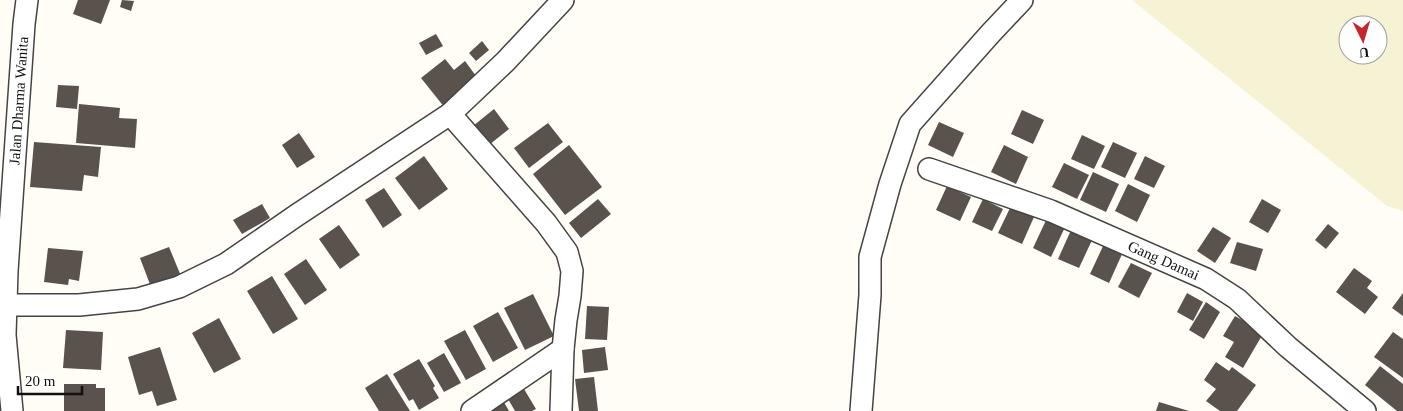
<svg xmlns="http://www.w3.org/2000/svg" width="1403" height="411" font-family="'Times New Roman',serif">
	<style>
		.farmland { fill: #f6f3d4; fill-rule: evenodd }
		.building { fill: #5a524d }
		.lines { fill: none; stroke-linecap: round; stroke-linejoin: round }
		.minor-casing { stroke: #444; stroke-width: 24 }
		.minor { stroke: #fff; stroke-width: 21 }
		.labels { text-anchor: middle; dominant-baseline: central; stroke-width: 5; stroke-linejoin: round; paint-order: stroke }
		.street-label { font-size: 15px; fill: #111; stroke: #fff }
	</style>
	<rect width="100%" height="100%" fill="#fffdf5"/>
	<path class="farmland" d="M 1132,0 L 1403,0 L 1403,211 L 1387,206 ZM 1348,25 L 1378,25 L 1378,55 L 1348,55 Z"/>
	<g class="building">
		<polygon points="78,0 110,0 101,24 73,14"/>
		<polygon points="122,0 134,1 131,11 120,7"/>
		<polygon points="436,34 443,46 426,55 419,43"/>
		<polygon points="482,41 489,50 476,61 469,53"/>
		<polygon points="445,59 454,70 465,61 476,76 465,84 469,89 445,108 421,78"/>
		<polygon points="58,85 79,86 77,109 56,107"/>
		<polygon points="79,104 120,108 119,118 137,119 135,148 76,143"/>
		<polygon points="494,109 509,129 489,145 473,126"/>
		<polygon points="1022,110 1044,120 1033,144 1011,134"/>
		<polygon points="939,122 964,133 953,157 928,145"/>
		<polygon points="548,123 563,142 529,168 514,148"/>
		<polygon points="299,133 315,157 297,168 282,145"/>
		<polygon points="1082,135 1105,146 1094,169 1071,159"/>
		<polygon points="34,142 101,147 98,177 84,175 82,191 30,187"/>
		<polygon points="1113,142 1137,153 1125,178 1101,167"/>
		<polygon points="569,145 602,187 565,215 533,174"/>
		<polygon points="1004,145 1028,157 1016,184 991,172"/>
		<polygon points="424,156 448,189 419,210 395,178"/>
		<polygon points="1145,156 1165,166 1154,188 1134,179"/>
		<polygon points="1064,163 1089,175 1077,199 1052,187"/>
		<polygon points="1093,172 1119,184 1106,212 1080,200"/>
		<polygon points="1128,184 1150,195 1137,222 1115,211"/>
		<polygon points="947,186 971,197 960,221 936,210"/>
		<polygon points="384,188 402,215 383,228 365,200"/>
		<polygon points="598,199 611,214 581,238 569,223"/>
		<polygon points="983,199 1003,209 992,231 972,222"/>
		<polygon points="1262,199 1281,210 1268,233 1249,222"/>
		<polygon points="262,204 270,218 242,234 233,220"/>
		<polygon points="1011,206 1034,217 1022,244 998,233"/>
		<polygon points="1048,216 1066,225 1051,257 1033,248"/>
		<polygon points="1328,224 1339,233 1326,249 1315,240"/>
		<polygon points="339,225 360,255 340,269 319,239"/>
		<polygon points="1213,227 1231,238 1215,263 1197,251"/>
		<polygon points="1072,228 1093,238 1079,268 1058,259"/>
		<polygon points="1237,242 1263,249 1256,271 1230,263"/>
		<polygon points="1104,244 1123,252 1109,283 1090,274"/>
		<polygon points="169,247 181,276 151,287 140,258"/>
		<polygon points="48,248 83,251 79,281 69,279 68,285 44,282"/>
		<polygon points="306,259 327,290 305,305 284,274"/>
		<polygon points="1131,263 1152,273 1139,298 1118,287"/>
		<polygon points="1354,268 1372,281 1367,288 1378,297 1365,314 1336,292"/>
		<polygon points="272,276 298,319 273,334 247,291"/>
		<polygon points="1187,293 1203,302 1193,321 1177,312"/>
		<polygon points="1403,293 1403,316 1392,308"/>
		<polygon points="533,294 554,336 525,350 504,308"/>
		<polygon points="1206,302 1220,312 1204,339 1189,330"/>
		<polygon points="587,306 609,307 607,340 585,339"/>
		<polygon points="498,312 518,348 493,362 473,326"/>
		<polygon points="1235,316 1264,332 1243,368 1225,357 1234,342 1223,336"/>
		<polygon points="219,318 241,359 214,373 192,333"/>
		<polygon points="66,330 103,332 101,370 63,368"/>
		<polygon points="465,330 486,369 466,380 444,341"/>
		<polygon points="1393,332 1403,339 1403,378 1374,357"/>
		<polygon points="160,347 177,400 157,406 152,391 139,395 128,357"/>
		<polygon points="605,347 608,370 584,373 582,350"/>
		<polygon points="444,353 461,383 444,392 427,363"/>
		<polygon points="419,359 435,386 433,388 439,398 419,410 413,399 409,401 393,374"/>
		<polygon points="1216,362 1229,371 1232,367 1256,385 1237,411 1220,411 1206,401 1216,389 1204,380"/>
		<polygon points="1380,366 1403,384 1403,411 1397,411 1365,385"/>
		<polygon points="387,374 410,411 379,411 365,388"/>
		<polygon points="594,377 598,411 579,411 575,379"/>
		<polygon points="64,384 96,384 96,388 105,388 105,411 64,411"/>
		<polygon points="521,384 536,409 532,411 515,411 505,394"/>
		<polygon points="501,397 509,411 483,411"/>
		<polygon points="1159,402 1189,411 1156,411"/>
	</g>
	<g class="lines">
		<defs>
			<g id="minor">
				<polyline points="450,114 546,223 567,252 572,271 570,296 566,320 563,349 561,411"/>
				<path id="s1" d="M 929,169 L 1051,211 L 1206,279 L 1237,299 L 1288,347 L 1365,411"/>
				<polyline points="6,305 79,305 138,299 179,287 226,264 297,215 450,114 505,62 563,0"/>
				<path id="s2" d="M 12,411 L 5,335 L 7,271 L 24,24 L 27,0"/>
				<polyline points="472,411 563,349"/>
				<polyline points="861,411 870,295 870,257 890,184 910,124 990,34 1022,0"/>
			</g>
		</defs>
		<use href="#minor" class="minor-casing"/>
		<use href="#minor" class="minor"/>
	</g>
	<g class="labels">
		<g class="street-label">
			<text stroke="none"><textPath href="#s2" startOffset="311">Jalan Dharma Wanita</textPath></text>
			<text stroke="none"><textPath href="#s1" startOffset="252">Gang Damai</textPath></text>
		</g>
	</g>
	<g transform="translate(1363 40) rotate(175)"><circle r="24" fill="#ffffff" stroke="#a0a0a0"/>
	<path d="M0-4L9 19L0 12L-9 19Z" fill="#c4262e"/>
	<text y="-8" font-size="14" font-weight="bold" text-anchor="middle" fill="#111111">U</text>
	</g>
	<path d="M18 386v8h64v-8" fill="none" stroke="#111111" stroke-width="2.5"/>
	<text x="25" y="386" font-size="15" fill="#111111" stroke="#ffffff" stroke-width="4" paint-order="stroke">20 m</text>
</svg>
